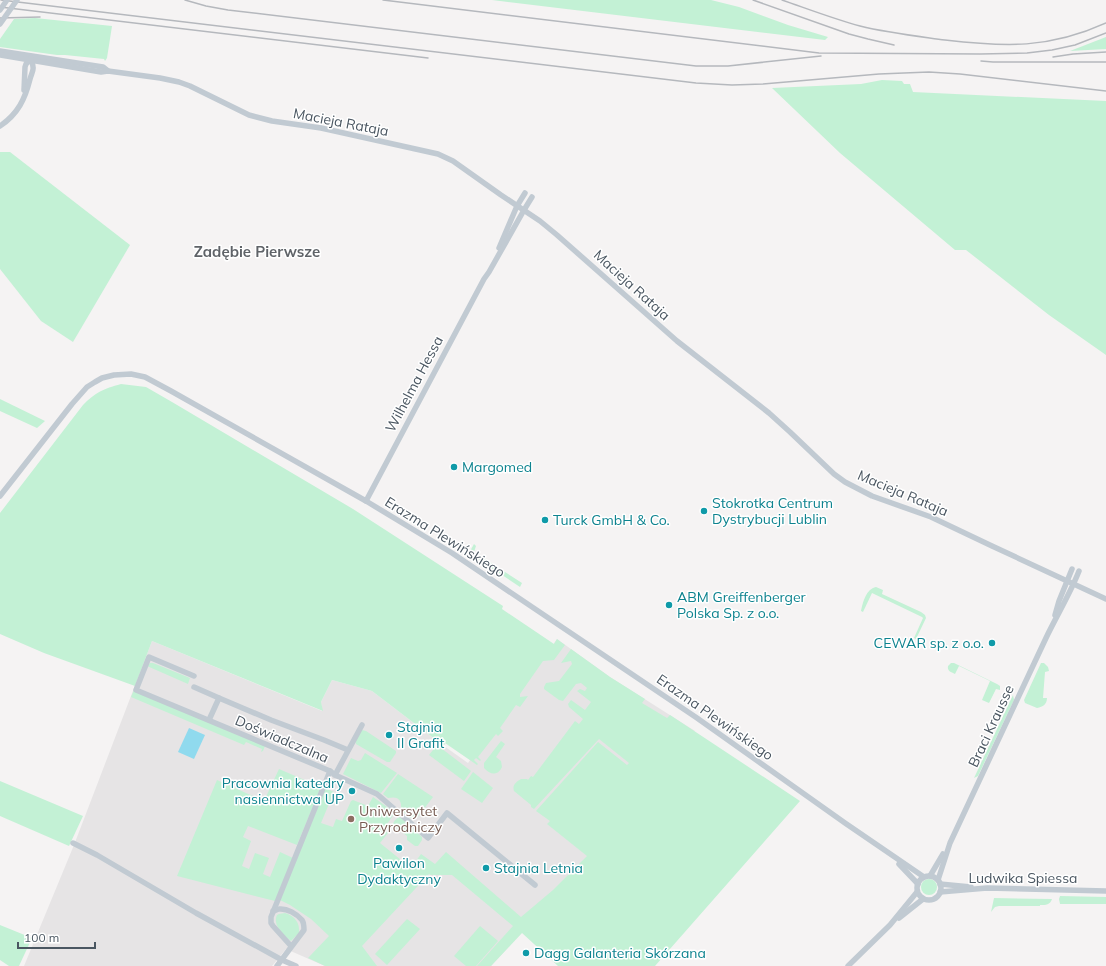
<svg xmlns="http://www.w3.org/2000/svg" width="1106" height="966" font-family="Mulish,sans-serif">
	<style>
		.education { fill: #e6e4e5 }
		.green { fill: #c3f1d5 }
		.water { fill: #90daee }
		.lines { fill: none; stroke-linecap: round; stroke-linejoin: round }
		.minor { stroke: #c1cad2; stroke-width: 5.5 }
		.rail { stroke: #b5b8bd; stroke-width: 1.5 }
		.minor-bridge { stroke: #c1cad2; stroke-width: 5.5 }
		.culture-dot { fill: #0f9aa8; stroke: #fff; stroke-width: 1.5 }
		.education-dot { fill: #8d6e63; stroke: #fff; stroke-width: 1.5 }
		.labels { text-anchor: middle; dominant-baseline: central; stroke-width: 3; stroke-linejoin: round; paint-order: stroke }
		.street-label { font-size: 14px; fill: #4a5661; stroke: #fff }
		.culture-label { font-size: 14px; fill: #0d838f; stroke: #fff; text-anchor: start }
		.education-label { font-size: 14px; fill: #785e54; stroke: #fff; text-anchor: start }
		.neighbourhood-label { font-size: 15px; font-weight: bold; fill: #5f6368; stroke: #fff }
	</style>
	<rect width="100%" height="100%" fill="#f5f3f3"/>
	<polygon class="education" points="557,639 610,677 695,731 575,875 491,966 325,966 286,949 272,966 24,966 74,845 152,641 322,711 321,702 332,680 372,691 444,746 468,763"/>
	<g class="green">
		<polygon points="492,0 711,0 739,7 788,25 828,37 825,40"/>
		<polygon points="35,18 112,26 107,58 105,61 104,59 65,55 57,55 0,47 0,39 14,19"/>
		<polygon points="1106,37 1106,49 1070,51"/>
		<polygon points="882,80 902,81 904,84 910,84 913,92 1106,101 1106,355 1049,315 966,250 955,250 840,153 772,88 861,84"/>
		<polygon points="0,152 10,152 130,245 73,342 41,321 0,269"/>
		<path d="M 121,384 L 146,387 L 172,402 L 353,509 L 503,606 L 502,609 L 554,644 L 557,639 L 565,645 L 554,660 L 543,661 L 520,694 L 520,697 L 528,696 L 520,707 L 516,705 L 500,728 L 503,731 L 498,736 L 496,734 L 478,757 L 481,760 L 480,761 L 476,758 L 474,760 L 478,764 L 477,765 L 445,743 L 444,746 L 372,691 L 332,680 L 321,702 L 323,711 L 152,641 L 135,686 L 44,653 L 0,634 L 0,513 L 83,405 C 96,392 103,389 121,384 Z"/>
		<polygon points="0,399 45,421 37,428 0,411"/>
		<polygon points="474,544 476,546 474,552 522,583 520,587 469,553"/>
		<path d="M 876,587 L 883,590 L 882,594 L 921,612 L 925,615 L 926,618 L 916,639 L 914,638 L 923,618 L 922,617 L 872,593 L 863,612 L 861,611 C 863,602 866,589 876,587 Z"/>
		<path d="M 571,649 L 610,677 L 645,699 L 642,703 L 667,718 L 670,715 L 800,801 L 655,966 L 558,966 L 522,933 L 491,966 L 477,966 L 513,926 L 452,875 L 431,875 L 429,874 L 362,946 L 377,966 L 325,966 L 308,958 L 329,936 L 311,919 L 290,905 L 280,900 L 325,788 L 334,792 L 321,823 L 333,827 L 336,819 L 342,821 L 351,801 L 353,800 L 368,806 L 373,797 L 390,809 L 394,814 L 383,830 L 388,833 L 380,843 L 411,868 L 421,854 L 435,864 L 446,852 L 521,917 L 553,890 L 587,856 L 547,824 L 550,821 L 536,811 L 598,742 L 627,765 L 629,763 L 599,739 L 534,809 L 531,807 L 531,805 L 514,791 C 512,785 516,782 521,779 L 527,779 L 528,780 L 531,776 L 533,777 L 575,721 L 579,724 L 583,719 L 569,707 L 568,704 L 571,700 L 585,710 L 591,702 L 577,691 L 580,689 L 585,691 L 587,688 L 581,683 L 576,684 L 563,701 L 559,700 L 544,689 L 544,687 L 546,683 L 559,681 L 572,664 L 571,661 L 561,663 Z"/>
		<polygon points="150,663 153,663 190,678 188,684 147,666"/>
		<path d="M 951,663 L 954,663 L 997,684 L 1000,686 L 1000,690 L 996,689 L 989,703 L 982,700 L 990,681 L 959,666 L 955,674 C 951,672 947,671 948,666 Z"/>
		<path d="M 1041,663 L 1044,663 L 1048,667 L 1049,671 L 1045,672 L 1043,698 L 1047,698 C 1047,704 1043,707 1037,708 L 1025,703 L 1024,700 Z"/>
		<polygon points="134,690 265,746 263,751 261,752 262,749 246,742 244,745 131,697"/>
		<polygon points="1013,695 1014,700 978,776 974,778"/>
		<polygon points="362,730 366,731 396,751 396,753 390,762 387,762 356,744 355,740"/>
		<path d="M 501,741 L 505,744 L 496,757 L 501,761 L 502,767 C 498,776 490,775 484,768 L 484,763 Z"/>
		<polygon points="437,745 471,771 464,781 429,755"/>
		<polygon points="365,753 397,773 381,793 343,774 351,758 358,761 361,760"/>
		<polygon points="279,769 321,787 297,845 248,826 243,837 251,841 242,866 249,869 255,853 269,858 263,874 270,877 280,852 293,858 275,901 177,876 217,780 264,801"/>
		<polygon points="473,772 493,788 482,803 461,789"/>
		<path d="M 398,774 L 433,797 L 417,818 L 410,818 L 401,810 C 402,799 398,796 388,798 L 383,794 Z"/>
		<polygon points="0,781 83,816 69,846 0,816"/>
		<path d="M 400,817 L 422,837 L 422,840 L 418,846 L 415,846 L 407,840 L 407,836 L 393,825 C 393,822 396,818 400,817 Z"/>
		<circle cx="929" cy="887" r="8"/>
		<polygon points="1060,896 1106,897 1106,904 1060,904 1059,899"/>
		<path d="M 994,898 L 1052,899 C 1050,905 1046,905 1040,905 L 1040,906 L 999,906 L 995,907 L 991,912 Z"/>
		<path d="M 285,913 C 295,916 300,923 299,933 L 291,941 C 284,936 272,925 277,915 L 279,914 Z"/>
		<polygon points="407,919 420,929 387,965 375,954"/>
		<polygon points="0,925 32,938 19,966 9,966 0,960"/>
		<polygon points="480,926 498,941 476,966 466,966 454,956"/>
	</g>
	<polygon class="water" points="189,728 205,735 194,759 178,752"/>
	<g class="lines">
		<g class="minor">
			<polyline points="0,51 103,67 108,71"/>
			<polyline points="0,55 101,72 108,71 160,78 179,82 190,86 249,115 272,121 321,128 438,154 453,161 501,195 540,221 557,235 677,341 769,413 790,432 834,474 845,482 872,496 931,517 992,546 1106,599"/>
			<polyline points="24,90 25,67 26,64 30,60"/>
			<path d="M 0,126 C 18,114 25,99 30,79 C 31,75 34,70 33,67 C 33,63 31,61 31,58"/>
			<polyline points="499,248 517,206 525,193"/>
			<polyline points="0,496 72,404 87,387 95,382 102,378 114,375 131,374 145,377 171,391 366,501 452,553 697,718 845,823 924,877"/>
			<polyline points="366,501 484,279 489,272 524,210 532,197"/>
			<polyline points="1055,615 1059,601 1072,569"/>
			<polyline points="194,676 149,657 136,690 330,771 271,917 271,923 273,926 291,946"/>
			<polyline points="194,687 219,698"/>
			<polyline points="209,720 219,698 271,720 324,740 348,750"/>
			<polyline points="330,771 335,775 377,794 428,838 447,813 535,885"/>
			<polyline points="335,775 362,725"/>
			<polyline points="73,843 97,855 196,913 282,960 296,966"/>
			<polyline points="899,864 918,884"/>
			<polyline points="930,876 943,854"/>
			<circle cx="929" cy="888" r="12"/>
			<path d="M 938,880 L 950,843 L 1046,638 C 1057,615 1070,594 1079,571"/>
			<polyline points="940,884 971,887"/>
			<polyline points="940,892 987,888 1106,891"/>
			<path d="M 273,911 C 275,911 277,909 279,909 C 287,908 297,914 302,920 C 304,923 304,926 304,930 L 277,966"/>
			<polyline points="899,918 923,899"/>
			<polyline points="848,966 890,925 917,892"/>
		</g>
		<g class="rail">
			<polyline points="1,0 696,83 732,85 763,84 879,74 929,72 960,74 1106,91"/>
			<polyline points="185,0 206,6 228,10 696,66 728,66 821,56"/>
			<polyline points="383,0 819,53 980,54 1027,53 1052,50 1075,45 1106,33"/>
			<polyline points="753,0 849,34 868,39 894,45"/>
			<path d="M 782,0 C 808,9 834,19 860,26 C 888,33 916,36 945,40 C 1005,47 1049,49 1106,23"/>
			<polyline points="0,7 428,58"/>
			<polyline points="0,18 40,17"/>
			<polyline points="1053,57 1073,54 1106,52"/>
			<polyline points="981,61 993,62 1106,62"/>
		</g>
		<g class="minor-bridge">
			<polyline points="0,10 7,0"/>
			<polyline points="0,24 17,0"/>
		</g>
	</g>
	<g class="culture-dot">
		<circle cx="454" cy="467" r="4"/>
		<circle cx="704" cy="511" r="4"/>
		<circle cx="545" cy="520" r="4"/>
		<circle cx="669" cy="605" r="4"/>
		<circle cx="992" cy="643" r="4"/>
		<circle cx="389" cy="735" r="4"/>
		<circle cx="352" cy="791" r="4"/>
		<circle cx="399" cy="848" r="4"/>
		<circle cx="486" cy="868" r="4"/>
		<circle cx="526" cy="953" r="4"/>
	</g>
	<circle class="education-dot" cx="351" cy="819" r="4"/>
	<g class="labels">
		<g class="street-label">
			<text transform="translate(341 122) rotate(11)">Macieja Rataja</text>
			<text transform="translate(632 285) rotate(42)">Macieja Rataja</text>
			<text transform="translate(414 384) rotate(-62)">Wilhelma Hessa</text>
			<text transform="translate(903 493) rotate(23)">Macieja Rataja</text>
			<text transform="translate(445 537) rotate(32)">Erazma Plewińskiego</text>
			<text transform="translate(715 717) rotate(35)">Erazma Plewińskiego</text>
			<text transform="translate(991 726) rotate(-65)">Braci Krausse</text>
			<text transform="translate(282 739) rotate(23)">Doświadczalna</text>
			<text x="1023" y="878">Ludwika Spiessa</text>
		</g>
		<g class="culture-label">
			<text x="462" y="467">Margomed</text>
			<text x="712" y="503">Stokrotka Centrum<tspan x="712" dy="16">Dystrybucji Lublin</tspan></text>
			<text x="553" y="520">Turck GmbH &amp; Co.</text>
			<text x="677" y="597">ABM Greiffenberger<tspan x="677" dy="16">Polska Sp. z o.o.</tspan></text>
			<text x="984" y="643" text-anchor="end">CEWAR sp. z o.o.</text>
			<text x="397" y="727">Stajnia<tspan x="397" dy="16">II Grafit</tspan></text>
			<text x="344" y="783" text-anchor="end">Pracownia katedry<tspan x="344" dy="16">nasiennictwa UP</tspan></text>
			<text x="399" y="863" text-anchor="middle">Pawilon<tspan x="399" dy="16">Dydaktyczny</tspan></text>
			<text x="494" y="868">Stajnia Letnia</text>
			<text x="534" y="953">Dagg Galanteria Skórzana</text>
		</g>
		<g class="education-label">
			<text x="359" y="811">Uniwersytet<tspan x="359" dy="16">Przyrodniczy</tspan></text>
		</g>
		<g class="neighbourhood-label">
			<text x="257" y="251">Zadębie Pierwsze</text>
		</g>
	</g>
	<path d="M18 942v6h77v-6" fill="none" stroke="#4a5661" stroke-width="2"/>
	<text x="24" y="942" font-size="12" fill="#4a5661" stroke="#ffffff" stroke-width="3" paint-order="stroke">100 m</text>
</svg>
